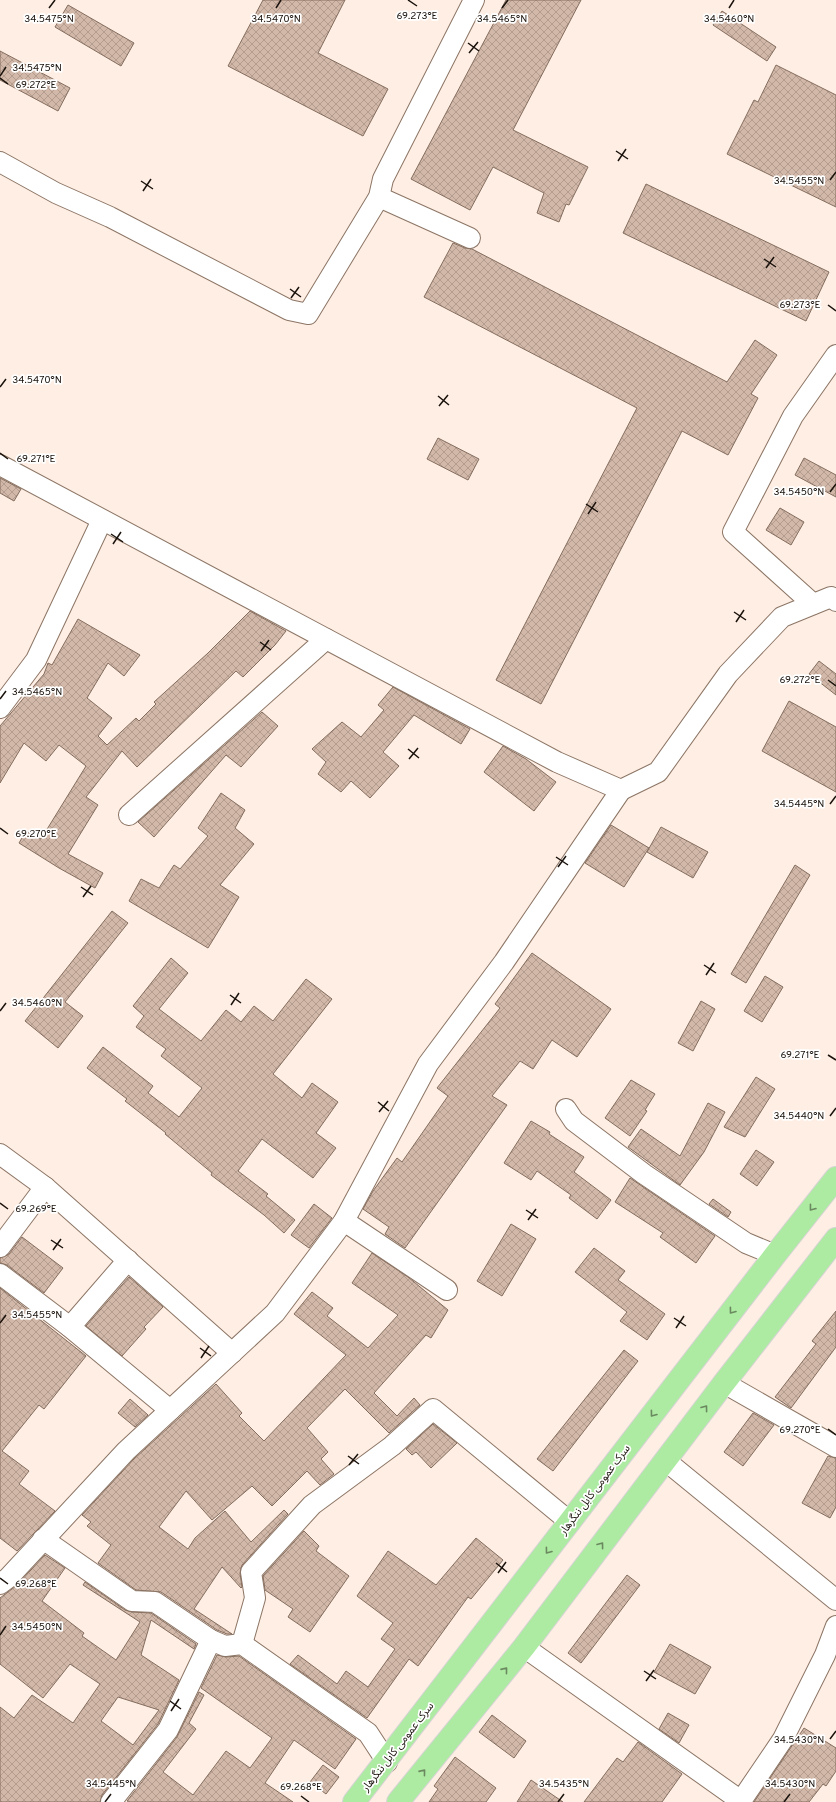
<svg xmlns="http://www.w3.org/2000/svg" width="836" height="1802" font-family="Overpass,'Noto Sans Arabic',sans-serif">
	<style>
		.building { fill: url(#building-cross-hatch); stroke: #846d5e; fill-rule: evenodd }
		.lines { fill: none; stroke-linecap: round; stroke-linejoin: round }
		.street-casing { stroke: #8c7565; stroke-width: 22 }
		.highway-casing { stroke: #d6d4d3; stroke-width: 24 }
		.street { stroke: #fff; stroke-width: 20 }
		.highway { stroke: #adeba3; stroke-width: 22 }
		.oneway { stroke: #6b895f }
		.ticks { fill: none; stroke: #1a120c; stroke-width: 1.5 }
		.labels { text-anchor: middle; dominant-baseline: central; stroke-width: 3.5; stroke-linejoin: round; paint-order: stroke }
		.street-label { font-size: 11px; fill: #1a120c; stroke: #fff }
		.ticks-label { font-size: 10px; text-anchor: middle; fill: #1a120c; stroke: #fff; stroke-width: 3.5; stroke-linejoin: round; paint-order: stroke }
	</style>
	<defs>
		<pattern id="building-cross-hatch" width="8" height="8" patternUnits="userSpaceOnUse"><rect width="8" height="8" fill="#d2b8a8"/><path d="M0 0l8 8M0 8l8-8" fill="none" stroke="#b49d8f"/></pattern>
	</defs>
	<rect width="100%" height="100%" fill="#feeee4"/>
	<g class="building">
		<polygon points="263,0 345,0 318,53 388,89 363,136 228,66"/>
		<polygon points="506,0 581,0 513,130 588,167 569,205 566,204 559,222 537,213 544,193 493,167 470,210 411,179"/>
		<polygon points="68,5 134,43 121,66 55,27"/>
		<polygon points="722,11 776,47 767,61 713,25"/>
		<polygon points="0,51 70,88 58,111 0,80"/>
		<polygon points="776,65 836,95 836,207 727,154 754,100 758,102"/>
		<polygon points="646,184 829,272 806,321 623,233"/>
		<polygon points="453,243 465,248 472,249 727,382 755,340 777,355 751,394 758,398 728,455 682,431 541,704 496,680 637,408 424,297"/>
		<polygon points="438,438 479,459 468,480 427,459"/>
		<polygon points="804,458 836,475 836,497 795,475"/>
		<polygon points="0,478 21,489 14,501 0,493"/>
		<polygon points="780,508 804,522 791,545 766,530"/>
		<polygon points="250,611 286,631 275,645 243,677 236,671 137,767 122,751 86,797 98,805 68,854 103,873 95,888 59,868 19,843 26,831 41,839 86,766 59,745 46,761 24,743 0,783 0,726 44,674 48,663 52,665 78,619 140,655 124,676 108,663 87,698 112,718 98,736 107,745 136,718 139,721 156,704 154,702 208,653"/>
		<polygon points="819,661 836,674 836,695 809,674"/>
		<polygon points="393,687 470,729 461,744 414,715 383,752 399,766 370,798 351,781 341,792 318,774 326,762 312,749 342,722 361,737 384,710 378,705"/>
		<polygon points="789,701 836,727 836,792 762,751"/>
		<polygon points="262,712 278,726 241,767 226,755 154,837 138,822"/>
		<polygon points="503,746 526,759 556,782 534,811 484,772"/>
		<polygon points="221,793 245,810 235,828 254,844 220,885 239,897 208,948 129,901 141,879 159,888 174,865 180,869 208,836 198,828"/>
		<polygon points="611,825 649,848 624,887 585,863"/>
		<polygon points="661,827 708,852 693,878 647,852"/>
		<polygon points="795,865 810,875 746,983 731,974"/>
		<polygon points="112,911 128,923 65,1002 83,1016 58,1048 25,1021"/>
		<polygon points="532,953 611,1009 577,1057 552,1040 533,1069 520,1061 492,1096 507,1105 405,1248 385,1234 389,1227 363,1209 373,1191 397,1158 402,1162 448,1096 437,1088 500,1008 495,1004"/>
		<polygon points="171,958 188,973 159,1009 201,1041 226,1010 241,1022 254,1006 273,1021 306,979 332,999 273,1074 302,1098 312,1083 338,1102 316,1133 336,1148 313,1178 262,1139 238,1171 268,1194 266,1196 295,1220 284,1233 264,1215 211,1175 212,1173 165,1134 166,1133 125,1101 127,1099 87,1068 103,1047 153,1086 148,1093 179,1117 202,1088 161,1056 166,1049 136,1027 144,1016 133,1006"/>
		<polygon points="765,976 783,987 762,1022 744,1011"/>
		<polygon points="701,1001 715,1009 693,1051 678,1043"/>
		<polygon points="756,1077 775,1089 745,1137 724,1127"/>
		<polygon points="631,1080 655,1094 645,1110 647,1111 630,1136 605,1118"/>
		<polygon points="708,1103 725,1112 704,1152 680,1185 628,1147 641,1129 680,1156"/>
		<polygon points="531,1121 550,1132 549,1134 584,1157 574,1172 611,1200 597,1219 569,1198 571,1195 537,1171 531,1180 504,1163"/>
		<polygon points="756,1150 774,1162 757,1186 740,1174"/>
		<polygon points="630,1178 715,1236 696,1263 660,1237 663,1233 615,1202"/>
		<polygon points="713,1199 731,1212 728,1217 709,1204"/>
		<polygon points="314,1204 332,1218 309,1248 291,1235"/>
		<polygon points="511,1224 536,1239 502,1296 477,1281"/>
		<polygon points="22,1237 63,1268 44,1293 7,1265 0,1263 0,1258 9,1254"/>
		<polygon points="594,1248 625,1271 618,1280 665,1314 647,1340 620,1321 627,1312 575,1272"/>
		<polygon points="372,1253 408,1277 448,1310 431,1338 426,1335 374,1393 397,1416 414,1398 420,1405 389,1433 345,1389 307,1428 328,1452 321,1459 334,1474 320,1485 307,1471 272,1506 252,1486 212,1520 186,1491 159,1527 188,1549 195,1538 225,1511 251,1542 284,1510 288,1514 242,1565 240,1573 242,1587 241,1588 222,1567 194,1609 232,1634 227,1634 217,1630 161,1592 136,1590 98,1563 111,1545 87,1526 91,1522 82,1515 134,1459 216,1384 242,1413 239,1416 264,1441 346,1355 294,1314 312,1292 333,1308 327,1316 368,1348 398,1315 352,1283"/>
		<polygon points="129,1277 163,1307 144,1327 146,1329 122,1356 86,1326"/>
		<polygon points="0,1288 86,1356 44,1409 39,1405 2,1451 29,1471 19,1484 55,1511 17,1551 0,1538"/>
		<polygon points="836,1311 836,1347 791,1408 775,1397 816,1344 812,1341"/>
		<polygon points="624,1350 638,1361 553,1471 537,1459"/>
		<polygon points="130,1399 148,1415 135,1427 118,1413"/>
		<polygon points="753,1413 774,1425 743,1466 724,1452"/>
		<polygon points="433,1424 457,1443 431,1468 416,1452 412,1455 406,1449"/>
		<polygon points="828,1456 836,1458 836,1507 830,1518 802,1503"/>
		<polygon points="304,1531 319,1546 316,1551 349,1576 310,1632 288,1617 293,1609 265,1590 263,1576"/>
		<polygon points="476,1538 503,1560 471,1599 468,1597 418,1666 409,1659 367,1718 290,1664 298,1655 337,1684 346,1671 368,1687 395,1649 381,1639 393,1623 357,1596 388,1551 436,1585"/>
		<path d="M 45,1555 L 65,1568 L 42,1601 L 84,1633 L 82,1636 L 116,1660 L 140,1622 L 83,1585 L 85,1582 L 125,1610 L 132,1612 L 151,1613 L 196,1644 L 194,1649 L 151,1620 L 141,1655 L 179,1680 L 158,1724 L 102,1795 L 100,1802 L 0,1802 L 0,1707 L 14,1718 L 32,1695 L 73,1723 L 100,1684 L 70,1664 L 43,1698 L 0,1664 L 0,1598 L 16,1586 ZM 118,1697 L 159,1710 L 133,1745 L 101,1721 Z"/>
		<polygon points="627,1575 640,1585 581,1663 568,1653"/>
		<polygon points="670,1644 711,1667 695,1694 654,1672"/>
		<polygon points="217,1655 226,1657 239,1656 356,1739 335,1769 294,1740 265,1783 293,1802 129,1802 127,1801 177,1737 199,1692 204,1695 189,1723 196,1729 163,1772 193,1795 226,1751 250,1768 272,1738 201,1688"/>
		<polygon points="668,1713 689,1725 679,1743 659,1729"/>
		<polygon points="492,1715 526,1741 514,1758 479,1732"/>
		<polygon points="804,1728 836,1748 836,1771 826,1786 823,1784 809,1802 754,1802"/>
		<polygon points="638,1742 682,1774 662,1802 584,1802 617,1758 623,1762"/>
		<polygon points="455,1757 496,1788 486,1802 429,1802 438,1789 434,1786"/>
		<polygon points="323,1765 339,1777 326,1794 310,1782"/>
		<polygon points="531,1780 563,1802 517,1802"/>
	</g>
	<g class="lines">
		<defs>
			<g id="street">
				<polyline points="0,162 56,193 110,217 289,310 308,314 379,197 383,179 474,0"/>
				<polyline points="379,197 470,238"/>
				<polyline points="0,465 557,762 621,790 658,772 728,674 782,617 831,597 836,601"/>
				<polyline points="813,604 733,532 793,416 836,355"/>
				<polyline points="0,708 36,660 102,520"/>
				<polyline points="129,815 326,639"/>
				<polyline points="566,1109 574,1121 644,1174 746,1243 775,1255"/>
				<polyline points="0,1154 45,1187 232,1353"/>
				<polyline points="344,1221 447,1290"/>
				<polyline points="0,1247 45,1187"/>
				<polyline points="0,1274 70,1327 170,1410"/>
				<polyline points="70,1327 128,1260"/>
				<polyline points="724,1383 836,1447"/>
				<polyline points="666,1461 836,1600"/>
				<polyline points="43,1539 132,1601 155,1602 211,1640 225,1646 242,1644 368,1733 387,1762"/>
				<polyline points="0,1584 8,1578 126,1451 275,1313 344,1221 428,1064 504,962 621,790"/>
				<polyline points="242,1644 255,1598 251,1572 312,1505 392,1446 433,1409 570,1522"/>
				<polyline points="524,1647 741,1801 783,1739 825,1655 836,1626"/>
				<polyline points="111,1802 168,1730 211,1640"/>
			</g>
			<g id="highway">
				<polyline points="354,1802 775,1255 836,1178"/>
				<polyline points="398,1802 524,1647 724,1383 836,1239"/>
			</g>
		</defs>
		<use href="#street" class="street-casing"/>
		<use href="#highway" class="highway-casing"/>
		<use href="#street" class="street"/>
		<use href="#highway" class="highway"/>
	</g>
	<defs><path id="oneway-chevron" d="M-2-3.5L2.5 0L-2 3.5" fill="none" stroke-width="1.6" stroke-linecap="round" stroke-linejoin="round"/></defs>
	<g class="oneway">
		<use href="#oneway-chevron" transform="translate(812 1208) rotate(128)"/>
		<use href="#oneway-chevron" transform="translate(732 1311) rotate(127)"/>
		<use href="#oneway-chevron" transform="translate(705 1408) rotate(-53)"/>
		<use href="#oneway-chevron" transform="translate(653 1414) rotate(127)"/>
		<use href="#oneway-chevron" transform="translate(601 1545) rotate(-53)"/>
		<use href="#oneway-chevron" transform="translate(548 1551) rotate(127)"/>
		<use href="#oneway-chevron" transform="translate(505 1670) rotate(-51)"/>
		<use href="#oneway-chevron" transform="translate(423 1772) rotate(-51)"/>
	</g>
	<path class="ticks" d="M 408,0 L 417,6M 49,8 L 55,0M 276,8 L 281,0M 502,8 L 508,0M 729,8 L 734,0M 468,43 L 479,51M 469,53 L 478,42M 0,76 L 6,67M 0,78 L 8,84M 616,151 L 628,159M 618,161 L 626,149M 830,180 L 836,172M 141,181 L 153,189M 143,191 L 151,179M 764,259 L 776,267M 766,268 L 774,257M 290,289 L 301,297M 291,298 L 299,287M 828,305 L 836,311M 0,387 L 6,379M 438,396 L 449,405M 439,406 L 448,395M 0,453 L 8,459M 830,492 L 836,484M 586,504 L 598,512M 588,514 L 596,502M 111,534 L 123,542M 113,544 L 121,532M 734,612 L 746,620M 736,622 L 744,610M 260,642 L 271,650M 261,651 L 269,640M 828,680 L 836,686M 0,699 L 6,691M 408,749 L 419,758M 409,759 L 418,748M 830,804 L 836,796M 0,828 L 8,834M 556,857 L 568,865M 558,867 L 566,856M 81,887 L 93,895M 83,897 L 91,886M 704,965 L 716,973M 706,975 L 714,963M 230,995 L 241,1003M 231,1005 L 239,993M 0,1011 L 6,1003M 828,1055 L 836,1060M 378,1102 L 389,1111M 379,1112 L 388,1101M 830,1116 L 836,1108M 0,1203 L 8,1209M 526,1210 L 538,1218M 528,1220 L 536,1209M 51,1240 L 63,1248M 53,1250 L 61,1239M 674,1318 L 686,1326M 0,1323 L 6,1315M 676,1328 L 684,1316M 200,1348 L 211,1356M 201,1358 L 209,1346M 828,1429 L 836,1435M 348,1456 L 359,1464M 349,1465 L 358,1454M 496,1563 L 507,1572M 498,1573 L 506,1562M 0,1578 L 8,1584M 0,1635 L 6,1626M 644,1671 L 656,1679M 646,1681 L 654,1670M 170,1701 L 181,1709M 171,1711 L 179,1699M 830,1739 L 836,1731M 301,1796 L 309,1802M 105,1802 L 111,1794M 558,1802 L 564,1794M 784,1802 L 790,1794"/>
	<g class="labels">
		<g class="street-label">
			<text transform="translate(595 1490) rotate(-53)">سرک عمومی کابل ننگرهار</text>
			<text transform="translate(398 1747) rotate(-52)">سرک عمومی کابل ننگرهار</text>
		</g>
	</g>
	<g class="ticks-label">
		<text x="417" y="19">69.273°E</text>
		<text x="502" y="22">34.5465°N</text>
		<text x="729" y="22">34.5460°N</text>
		<text x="49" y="22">34.5475°N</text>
		<text x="276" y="22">34.5470°N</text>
		<text x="37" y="71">34.5475°N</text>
		<text x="36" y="88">69.272°E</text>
		<text x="799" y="184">34.5455°N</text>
		<text x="800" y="308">69.273°E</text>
		<text x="37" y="383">34.5470°N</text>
		<text x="36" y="462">69.271°E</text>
		<text x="799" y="495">34.5450°N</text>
		<text x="800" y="683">69.272°E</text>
		<text x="37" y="695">34.5465°N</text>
		<text x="799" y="807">34.5445°N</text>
		<text x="36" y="837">69.270°E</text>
		<text x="37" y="1006">34.5460°N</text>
		<text x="800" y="1058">69.271°E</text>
		<text x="799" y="1119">34.5440°N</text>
		<text x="36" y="1212">69.269°E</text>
		<text x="37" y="1318">34.5455°N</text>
		<text x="800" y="1433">69.270°E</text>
		<text x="36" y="1587">69.268°E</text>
		<text x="37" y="1630">34.5450°N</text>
		<text x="799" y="1743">34.5430°N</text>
		<text x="111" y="1787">34.5445°N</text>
		<text x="564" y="1787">34.5435°N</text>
		<text x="790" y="1787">34.5430°N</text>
		<text x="301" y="1790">69.268°E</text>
	</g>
</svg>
